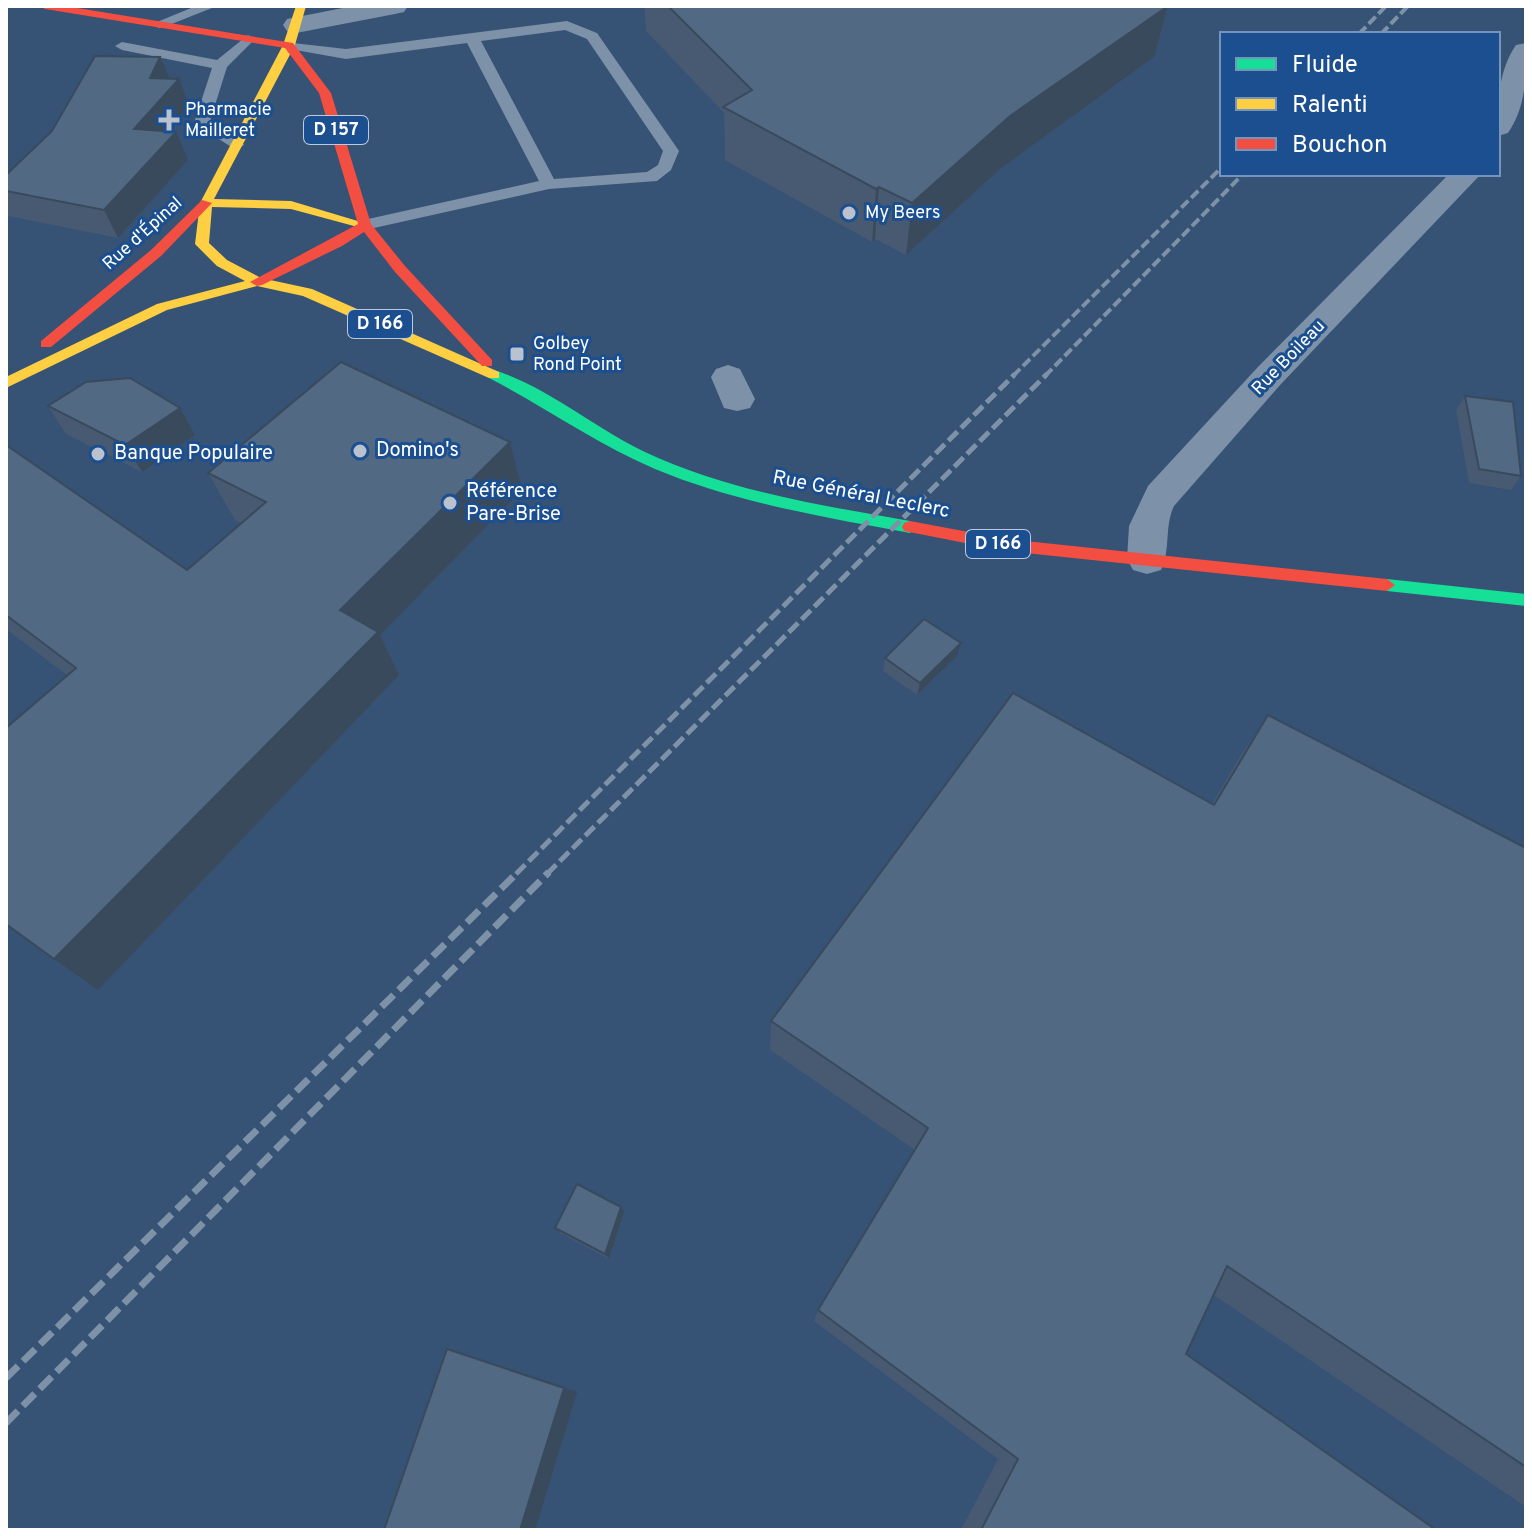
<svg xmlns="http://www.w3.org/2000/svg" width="1532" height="1536" font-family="Overpass,sans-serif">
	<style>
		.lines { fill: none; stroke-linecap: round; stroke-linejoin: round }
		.lane { fill: #7d92a8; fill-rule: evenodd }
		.street { fill: #7d92a8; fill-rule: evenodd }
		.fast { fill: #16e098; fill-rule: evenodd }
		.slow { fill: #ffcf43; fill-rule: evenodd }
		.jam { fill: #f24e42; fill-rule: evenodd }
		.rail-far2 { stroke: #7e92a7; stroke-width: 4; stroke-dasharray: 10 4; stroke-linecap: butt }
		.rail-far1 { stroke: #7e92a7; stroke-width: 5; stroke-dasharray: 13 5; stroke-linecap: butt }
		.rail { stroke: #7e92a7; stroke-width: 7; stroke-dasharray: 17 7; stroke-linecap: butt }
		.wall { fill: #475a72 }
		.shaded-wall { fill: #394a5c }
		.building { fill: #526984; stroke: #394a5c; stroke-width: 2 }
		.poi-dot { fill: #b9c2ce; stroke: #1b4f8f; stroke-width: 3 }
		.labels { text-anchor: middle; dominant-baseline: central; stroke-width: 6; stroke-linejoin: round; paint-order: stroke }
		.far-poi-label { font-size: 18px; fill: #fff; stroke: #1b4f8f; text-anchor: start }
		.shield { fill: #1b4f8f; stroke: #bbcadd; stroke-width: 2 }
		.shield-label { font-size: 18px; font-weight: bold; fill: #fff }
		.far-street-label { font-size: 18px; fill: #fff; stroke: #1b4f8f }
		.poi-label { font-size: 20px; fill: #fff; stroke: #1b4f8f; text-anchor: start }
		.street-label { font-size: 20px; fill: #fff; stroke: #1b4f8f }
	</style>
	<rect width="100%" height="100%" fill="#365274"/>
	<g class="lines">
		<g class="lane">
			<polygon points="196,6 217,6 164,27 159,28 152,24"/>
			<path d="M 567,21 L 597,33 L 677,148 L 679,151 L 671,170 L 657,181 L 549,189 L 365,230 L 359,229 L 356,225 L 359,221 L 539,181 L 467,43 L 346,59 L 284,48 L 284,42 L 346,49 ZM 565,30 L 587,39 L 663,151 L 658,165 L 647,172 L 554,179 L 481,41 Z"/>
			<polygon points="248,35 255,39 227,67 210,121 242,142 244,145 236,150 194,123 212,68 122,50 115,46 122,42 217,60"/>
		</g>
		<g class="street">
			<polygon points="353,6 408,6 404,12 395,14 296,33 287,31 283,25 287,19"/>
			<path d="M 1526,43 C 1526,74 1527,106 1508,133 L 1498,136 C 1498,104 1497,73 1516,45 Z"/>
			<path d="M 1449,174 L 1481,174 L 1281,384 L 1174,506 C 1164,527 1171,550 1161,570 L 1147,574 L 1133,570 L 1127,559 L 1129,526 L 1148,486 L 1257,368 Z"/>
			<polygon points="728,365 740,369 755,399 750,408 737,411 724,408 711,377 716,369"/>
		</g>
		<g class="fast">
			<path d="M 494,370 C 546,386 595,428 645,452 C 728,491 820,505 910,521 L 918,527 L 910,533 C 824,517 737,503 655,469 C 597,444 545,407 489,378 L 487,375 Z"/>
			<polygon points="1387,579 1526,594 1526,606 1387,591 1379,585"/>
		</g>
		<polygon class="slow" points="296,6 306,6 295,45 214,199 291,201 371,225 365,229 291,209 212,207 209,243 227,260 261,278 312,289 499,372 499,378 489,378 303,296 257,286 167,310 6,388 6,377 157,304 245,281 217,266 195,244 200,203 283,45"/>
		<g class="jam">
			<polygon points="40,6 65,6 293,43 331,93 371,224 405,266 492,360 492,366 482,366 395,272 364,232 342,246 262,285 257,286 250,282 358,224 319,93 285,48 45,9"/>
			<polygon points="202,200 212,203 161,256 51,347 41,347 41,341 151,250"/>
			<polygon points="910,521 1006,539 1387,579 1395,585 1387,591 1006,551 904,531 902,527 904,523"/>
		</g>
		<g class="rail-far2">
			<polyline points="1359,34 1386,6"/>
			<polyline points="1381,34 1408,6"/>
			<polyline points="1013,376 1222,167"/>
			<polyline points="1045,376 1243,174"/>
		</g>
		<g class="rail-far1">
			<polyline points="516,874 1015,374"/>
			<polyline points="547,874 1047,374"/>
		</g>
		<g class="rail">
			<polyline points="6,1378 518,872"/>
			<polyline points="6,1423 549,872"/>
		</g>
	</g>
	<g class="wall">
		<polygon points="644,6 1168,6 1154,57 1000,169 906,255 875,239 872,242 725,160 724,113 646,31"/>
		<polygon points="169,79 190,107 169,132 188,160 118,238 8,216 6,213 6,191"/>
		<polygon points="1465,396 1521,476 1511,490 1469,483 1456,410"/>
		<polygon points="48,406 180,408 195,435 142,472 66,434"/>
		<polygon points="6,445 187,570 241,523 235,520 208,473 522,490 380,635 399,675 98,990 54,959 67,675 6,629"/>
		<polygon points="957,656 917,695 883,671 885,658"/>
		<polygon points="1268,715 1526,848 1526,1507 1214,1295 1186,1354 1436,1530 961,1530 998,1459 814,1321 818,1310 915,1150 770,1050 771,1021 1212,804 1239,758"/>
		<polygon points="624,1212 609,1259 560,1233 555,1228"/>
	</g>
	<g class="shaded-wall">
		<polygon points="1168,6 1154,57 1000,169 906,255 912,203 1010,116"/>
		<polygon points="160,57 172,84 179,79 190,107 147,157 134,129 150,78"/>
		<polygon points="176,132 188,160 118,238 104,210"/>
		<polygon points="879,187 875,239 872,242 876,189"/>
		<polygon points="180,408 195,435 142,472 125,445"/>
		<polygon points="510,442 522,490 380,635 399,675 98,990 54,959 340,610"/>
		<polygon points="961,643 957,656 917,695 920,683"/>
		<polygon points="621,1207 624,1212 609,1259 605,1254"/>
		<polygon points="564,1388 577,1392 535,1530 520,1530"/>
	</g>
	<g class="building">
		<polygon points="668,6 1168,6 1010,116 912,203 879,187 876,189 723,107 752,90"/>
		<polygon points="95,56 160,57 150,78 179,79 134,129 176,132 104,210 6,191 6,175 52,131"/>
		<polygon points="341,362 510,442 340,610 378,632 54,959 6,924 6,728 76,668 6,615 6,445 187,570 266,502 208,473"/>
		<polygon points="130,378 180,408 125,445 48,406 86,382"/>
		<polygon points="1465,396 1513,402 1521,476 1479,469"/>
		<polygon points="924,619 961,643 920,683 885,658"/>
		<polygon points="1013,693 1214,805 1268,715 1526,848 1526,1467 1227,1266 1186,1354 1436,1530 981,1530 1018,1459 818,1310 928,1128 771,1021"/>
		<polygon points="577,1184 621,1207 605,1254 555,1228"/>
		<polygon points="447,1349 564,1388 520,1530 384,1530"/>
	</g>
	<g class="poi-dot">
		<path d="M165 108h8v8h8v8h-8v8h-8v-8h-8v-8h8z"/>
		<circle cx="849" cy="213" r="8"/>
		<rect x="509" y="346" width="16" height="16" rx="4"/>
		<circle cx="360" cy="451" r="8"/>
		<circle cx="98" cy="454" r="8"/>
		<circle cx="450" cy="503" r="8"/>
	</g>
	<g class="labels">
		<g class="far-poi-label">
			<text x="185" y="110">Pharmacie<tspan x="185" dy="21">Mailleret</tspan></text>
			<text x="865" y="213">My Beers</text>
			<text x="533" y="344">Golbey<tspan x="533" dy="21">Rond Point</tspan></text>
		</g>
		<g class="shield">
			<rect x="304" y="116" width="64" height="28" rx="6"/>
			<rect x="348" y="310" width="64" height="28" rx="6"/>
			<rect x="966" y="530" width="64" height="28" rx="6"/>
		</g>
		<g class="shield-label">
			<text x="336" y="130">D 157</text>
			<text x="380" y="324">D 166</text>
			<text x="998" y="544">D 166</text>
		</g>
		<g class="far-street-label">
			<text transform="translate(143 234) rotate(-42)">Rue d'Épinal</text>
			<text transform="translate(1289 358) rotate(-46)">Rue Boileau</text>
		</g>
		<g class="poi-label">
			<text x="376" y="451">Domino's</text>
			<text x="114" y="454">Banque Populaire</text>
			<text x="466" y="492">Référence<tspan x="466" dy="23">Pare-Brise</tspan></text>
		</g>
		<g class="street-label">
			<text transform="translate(861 495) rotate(11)">Rue Général Leclerc</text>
		</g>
	</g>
	<rect width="1532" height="1536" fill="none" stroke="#ffffff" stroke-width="16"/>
	<rect x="1220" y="32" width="280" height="144" fill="#1b4f8f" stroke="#7695bc" stroke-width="2"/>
	<rect x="1236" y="58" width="40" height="12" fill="#16e098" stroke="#7695bc" stroke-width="2"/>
	<text x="1292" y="72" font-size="24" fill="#ffffff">Fluide</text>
	<rect x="1236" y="98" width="40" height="12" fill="#ffcf43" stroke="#7695bc" stroke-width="2"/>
	<text x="1292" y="112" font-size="24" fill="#ffffff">Ralenti</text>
	<rect x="1236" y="138" width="40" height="12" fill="#f24e42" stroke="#7695bc" stroke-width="2"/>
	<text x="1292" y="152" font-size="24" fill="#ffffff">Bouchon</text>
</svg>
